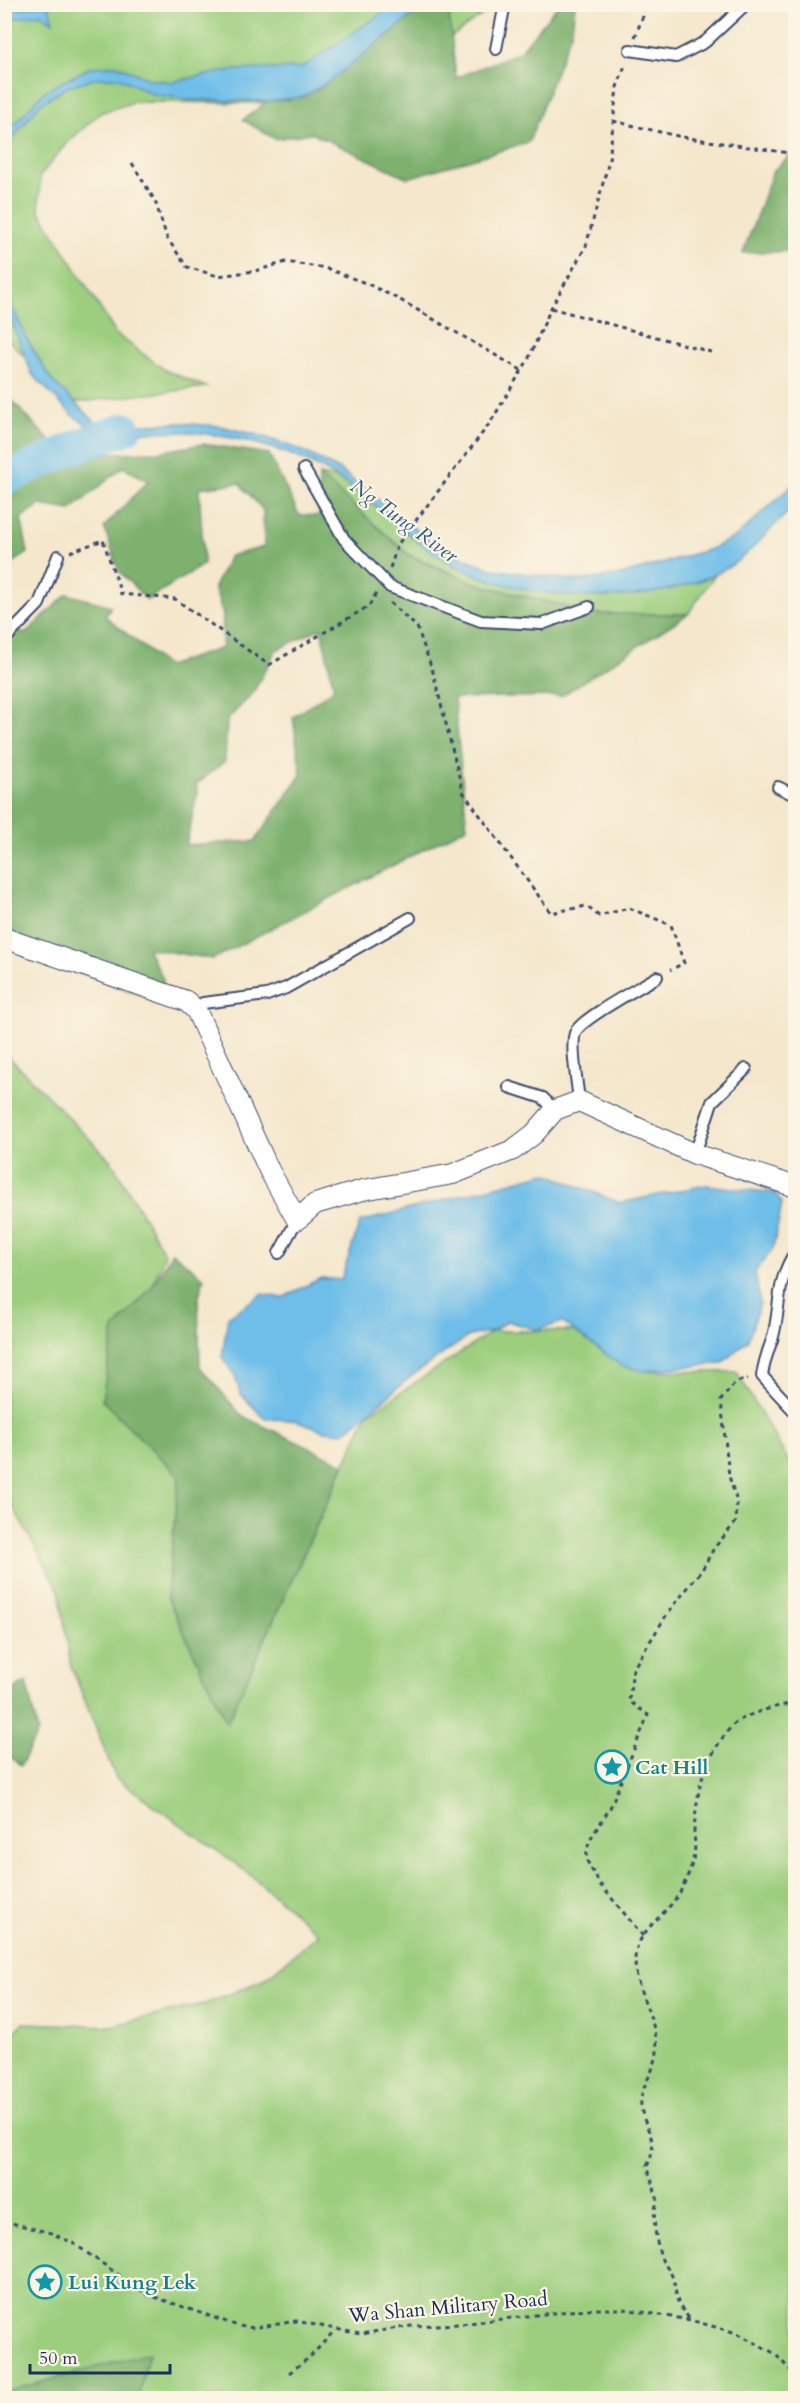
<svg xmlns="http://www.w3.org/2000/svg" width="800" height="2403" font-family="Cardo,serif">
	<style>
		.green { fill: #9cce7e; stroke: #5c7e6e; stroke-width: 1.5 }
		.forest { fill: #7db16d; stroke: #4c7066; stroke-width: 1.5; fill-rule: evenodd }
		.water { fill: #6ebee9; stroke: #4476a4; stroke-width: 1.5 }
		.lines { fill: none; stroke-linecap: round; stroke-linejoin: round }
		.river { stroke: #6ebee9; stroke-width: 33 }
		.service-casing { stroke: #3c4b6e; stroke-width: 14 }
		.minor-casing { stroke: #3c4b6e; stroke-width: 22 }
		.path { stroke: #3c4b6e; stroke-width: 3; stroke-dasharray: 4.5 4.5; stroke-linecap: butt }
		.service { stroke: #fff; stroke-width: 10 }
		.minor { stroke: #fff; stroke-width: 20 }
		.labels { text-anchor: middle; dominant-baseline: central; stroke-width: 4.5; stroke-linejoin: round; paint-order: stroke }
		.culture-label { font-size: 20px; font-weight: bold; fill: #0d838f; stroke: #fcf5e5; text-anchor: start }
		.street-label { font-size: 20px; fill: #1b2f5e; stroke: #fcf5e5 }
		.water-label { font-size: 21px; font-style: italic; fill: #345a88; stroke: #fcf5e5 }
	</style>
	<rect width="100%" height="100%" fill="#fcf5e5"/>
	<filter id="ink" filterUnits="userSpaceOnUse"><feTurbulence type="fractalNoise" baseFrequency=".0167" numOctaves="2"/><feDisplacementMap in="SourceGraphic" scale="12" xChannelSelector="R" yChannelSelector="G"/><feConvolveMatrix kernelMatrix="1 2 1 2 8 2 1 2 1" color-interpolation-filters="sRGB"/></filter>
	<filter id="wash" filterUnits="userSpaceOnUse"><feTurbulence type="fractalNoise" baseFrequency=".008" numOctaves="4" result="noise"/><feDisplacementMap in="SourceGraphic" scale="24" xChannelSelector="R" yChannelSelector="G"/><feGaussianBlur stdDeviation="1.35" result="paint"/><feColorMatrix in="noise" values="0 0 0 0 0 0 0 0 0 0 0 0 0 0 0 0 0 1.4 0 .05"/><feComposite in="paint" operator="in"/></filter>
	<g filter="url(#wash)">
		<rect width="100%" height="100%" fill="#f4e7cc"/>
		<g class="green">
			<polygon points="4,5 496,5 433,50 290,103 134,102 100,113 64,146 40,176 39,210 116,334 165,370 206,387 72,403 5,337"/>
			<polygon points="319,475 337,478 356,490 418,542 523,589 583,596 637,594 674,587 716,573 688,614 595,614 474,583 408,554"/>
			<polygon points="4,1052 112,1162 165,1254 152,1287 114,1329 102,1400 179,1476 167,1597 227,1723 367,1415 493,1331 574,1331 644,1371 737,1372 795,1472 795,2398 133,2398 139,2395 5,2398 5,2044 23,2023 111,2026 208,2003 263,1980 319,1934 248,1873 116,1778 71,1666 59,1590 5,1493"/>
		</g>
		<g class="forest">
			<polygon points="425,5 448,5 456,78 520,52 558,5 575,5 572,30 529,142 408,178 312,133 275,139 243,120 268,101 288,100 319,89"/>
			<polygon points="795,150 793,251 743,253 773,171"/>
			<polygon points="4,392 61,453 5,479 4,479"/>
			<path d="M 203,444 L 269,454 L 299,515 L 319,516 L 319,475 L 411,557 L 479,585 L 595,614 L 688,614 L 561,696 L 454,698 L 467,827 L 213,959 L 147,948 L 164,981 L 150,998 L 5,945 L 5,623 L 25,634 L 67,594 L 111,606 L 105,616 L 167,666 L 222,648 L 223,615 L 214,587 L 230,556 L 264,547 L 263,510 L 239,483 L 199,488 L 204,564 L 147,600 L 119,571 L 104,527 L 148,481 L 123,467 L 71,510 L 40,505 L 21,518 L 28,553 L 14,562 L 5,556 L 4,503 L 28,481 L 65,463 L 106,453 L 158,452 ZM 321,628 L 334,689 L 293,717 L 301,775 L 255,841 L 186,845 L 198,791 L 196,785 L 225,761 L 227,720 L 253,693 L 276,650 Z"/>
			<polygon points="172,1252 204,1278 198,1300 200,1367 242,1416 344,1464 227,1723 167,1597 179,1476 102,1400 114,1329 152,1287"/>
			<polygon points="26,1682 38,1732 21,1765 5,1753 5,1695"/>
			<polygon points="149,2353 139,2395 133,2398 5,2398 5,2392"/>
		</g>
		<g class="water">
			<polygon points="42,5 49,7 53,22 41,14 5,20 5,11"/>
			<polygon points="394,5 425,5 330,81 303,97 268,101 190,100 152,94 120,78 98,78 71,85 41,103 5,147 5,138 9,130 45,91 91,67 117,65 149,79 171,82 231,70 301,68"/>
			<path d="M 4,286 L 24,334 L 52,381 L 105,431 L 119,425 L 177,423 L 220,426 L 262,436 L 303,451 L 341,471 L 428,539 L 456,555 L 492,569 L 578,581 L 621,575 L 711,549 L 737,536 L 795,483 L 795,506 C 773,524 756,549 732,565 C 657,612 522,604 447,561 C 414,542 388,514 357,491 C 299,447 218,428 147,432 C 127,433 108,440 89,445 L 82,444 L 86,439 L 99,433 L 72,415 L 32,374 L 5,304 Z"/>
			<polygon points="546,1173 620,1203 706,1185 775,1193 782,1203 773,1249 755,1272 760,1304 748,1340 722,1363 644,1371 622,1366 562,1322 538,1330 507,1321 493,1331 469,1336 414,1374 344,1433 325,1431 294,1420 265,1419 240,1393 235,1376 222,1357 228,1317 262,1294 282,1298 321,1278 341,1280 360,1222"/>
		</g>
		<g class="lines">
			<polyline class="river" points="4,479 82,444 125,429"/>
		</g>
	</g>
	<g filter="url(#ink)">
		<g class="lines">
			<defs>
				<g id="service">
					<polyline points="496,49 505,4"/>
					<polyline points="630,50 676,57 705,42 746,4"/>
					<polyline points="304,469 344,539 390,587 481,621 542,624 589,607"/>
					<polyline points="4,640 39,604 58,556"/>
					<polyline points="778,787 796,796"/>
					<polyline points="196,1010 203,1003 267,995 286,988 410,918"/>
					<polyline points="509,1087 543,1098 555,1110"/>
					<path d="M 579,1101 C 578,1086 569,1043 576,1031 C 584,1017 641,987 657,977"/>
					<polyline points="695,1154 712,1102 746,1069"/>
					<path d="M 796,1251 C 774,1284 782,1307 772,1340 C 767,1353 764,1362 762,1376 L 796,1413"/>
					<polyline points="279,1253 297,1220"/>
				</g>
				<polyline id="minor" points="4,938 186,1001 196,1010 269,1170 297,1220 315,1204 363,1190 453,1174 513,1150 534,1134 555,1110 579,1101 695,1154 796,1187"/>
			</defs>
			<use href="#service" class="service-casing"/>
			<use href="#minor" class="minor-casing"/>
			<g class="path">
				<polyline points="635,37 643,16 644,4"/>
				<polyline points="613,121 682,137 796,154"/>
				<polyline points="132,163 155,201 167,238 187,267 218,276 255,271 286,262 325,268 368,284 402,301 521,370"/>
				<polyline points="551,308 711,352"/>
				<polyline points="70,552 103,540 121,594 175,599 269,665 369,606 377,592"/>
				<polyline points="390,568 398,544 490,423 528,360 551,308 586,246 609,161 617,87 626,63"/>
				<polyline points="390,603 417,627 433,672 463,792 551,913 586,906 599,916 629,908 671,925 684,963 670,970"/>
				<polyline points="643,1936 599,1883 586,1859 589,1841 610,1808 648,1715 629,1701 633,1669 667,1614 702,1570 714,1548 736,1522 737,1502 729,1476 721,1400 736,1382 748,1379"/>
				<polyline points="4,2221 51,2233 73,2243 146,2294 238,2326 254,2328 296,2321 360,2334 411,2326 460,2324 587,2309 624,2309 690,2320 737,2333 774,2353 796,2376"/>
				<path d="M 689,2318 C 672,2298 679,2298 672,2276 C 670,2270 665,2266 662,2260 C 657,2246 650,2213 658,2201 L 647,2166 C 661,2139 644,2131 641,2106 C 639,2086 657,2070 657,2050 C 657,2019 636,1993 635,1962 C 634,1929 670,1915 682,1888 C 687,1878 693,1864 694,1853 C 696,1846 694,1838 694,1831 C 695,1816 697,1800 700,1786 C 705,1766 718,1741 732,1726 C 743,1714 780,1705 796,1703"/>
				<polyline points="289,2373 310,2357 335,2330"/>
			</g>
			<use href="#service" class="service"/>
			<use href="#minor" class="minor"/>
		</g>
	</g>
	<defs>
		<symbol id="sight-ring" viewBox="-11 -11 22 22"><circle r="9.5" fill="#fcf5e5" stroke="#0f9aa8" stroke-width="1.5"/><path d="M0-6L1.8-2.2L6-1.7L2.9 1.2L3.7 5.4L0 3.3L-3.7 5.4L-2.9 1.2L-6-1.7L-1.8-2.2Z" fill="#0f9aa8"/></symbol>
	</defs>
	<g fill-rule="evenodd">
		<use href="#sight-ring" x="593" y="1748" width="38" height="38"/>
		<use href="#sight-ring" x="26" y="2263" width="38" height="38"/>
	</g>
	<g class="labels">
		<g class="culture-label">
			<text x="635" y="1767">Cat Hill</text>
			<text x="68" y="2282">Lui Kung Lek</text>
		</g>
		<g class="street-label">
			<text transform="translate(448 2307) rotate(-5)">Wa Shan Military Road</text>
		</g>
		<g class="water-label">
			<text transform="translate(404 521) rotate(36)">Ng Tung River</text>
		</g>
	</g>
	<rect width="800" height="2403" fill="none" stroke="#fcf5e5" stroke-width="24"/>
	<path d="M30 2364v9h140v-9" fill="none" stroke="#1b2f5e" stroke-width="3"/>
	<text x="39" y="2364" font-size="18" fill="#1b2f5e" stroke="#fcf5e5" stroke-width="4.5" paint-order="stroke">50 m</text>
</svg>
